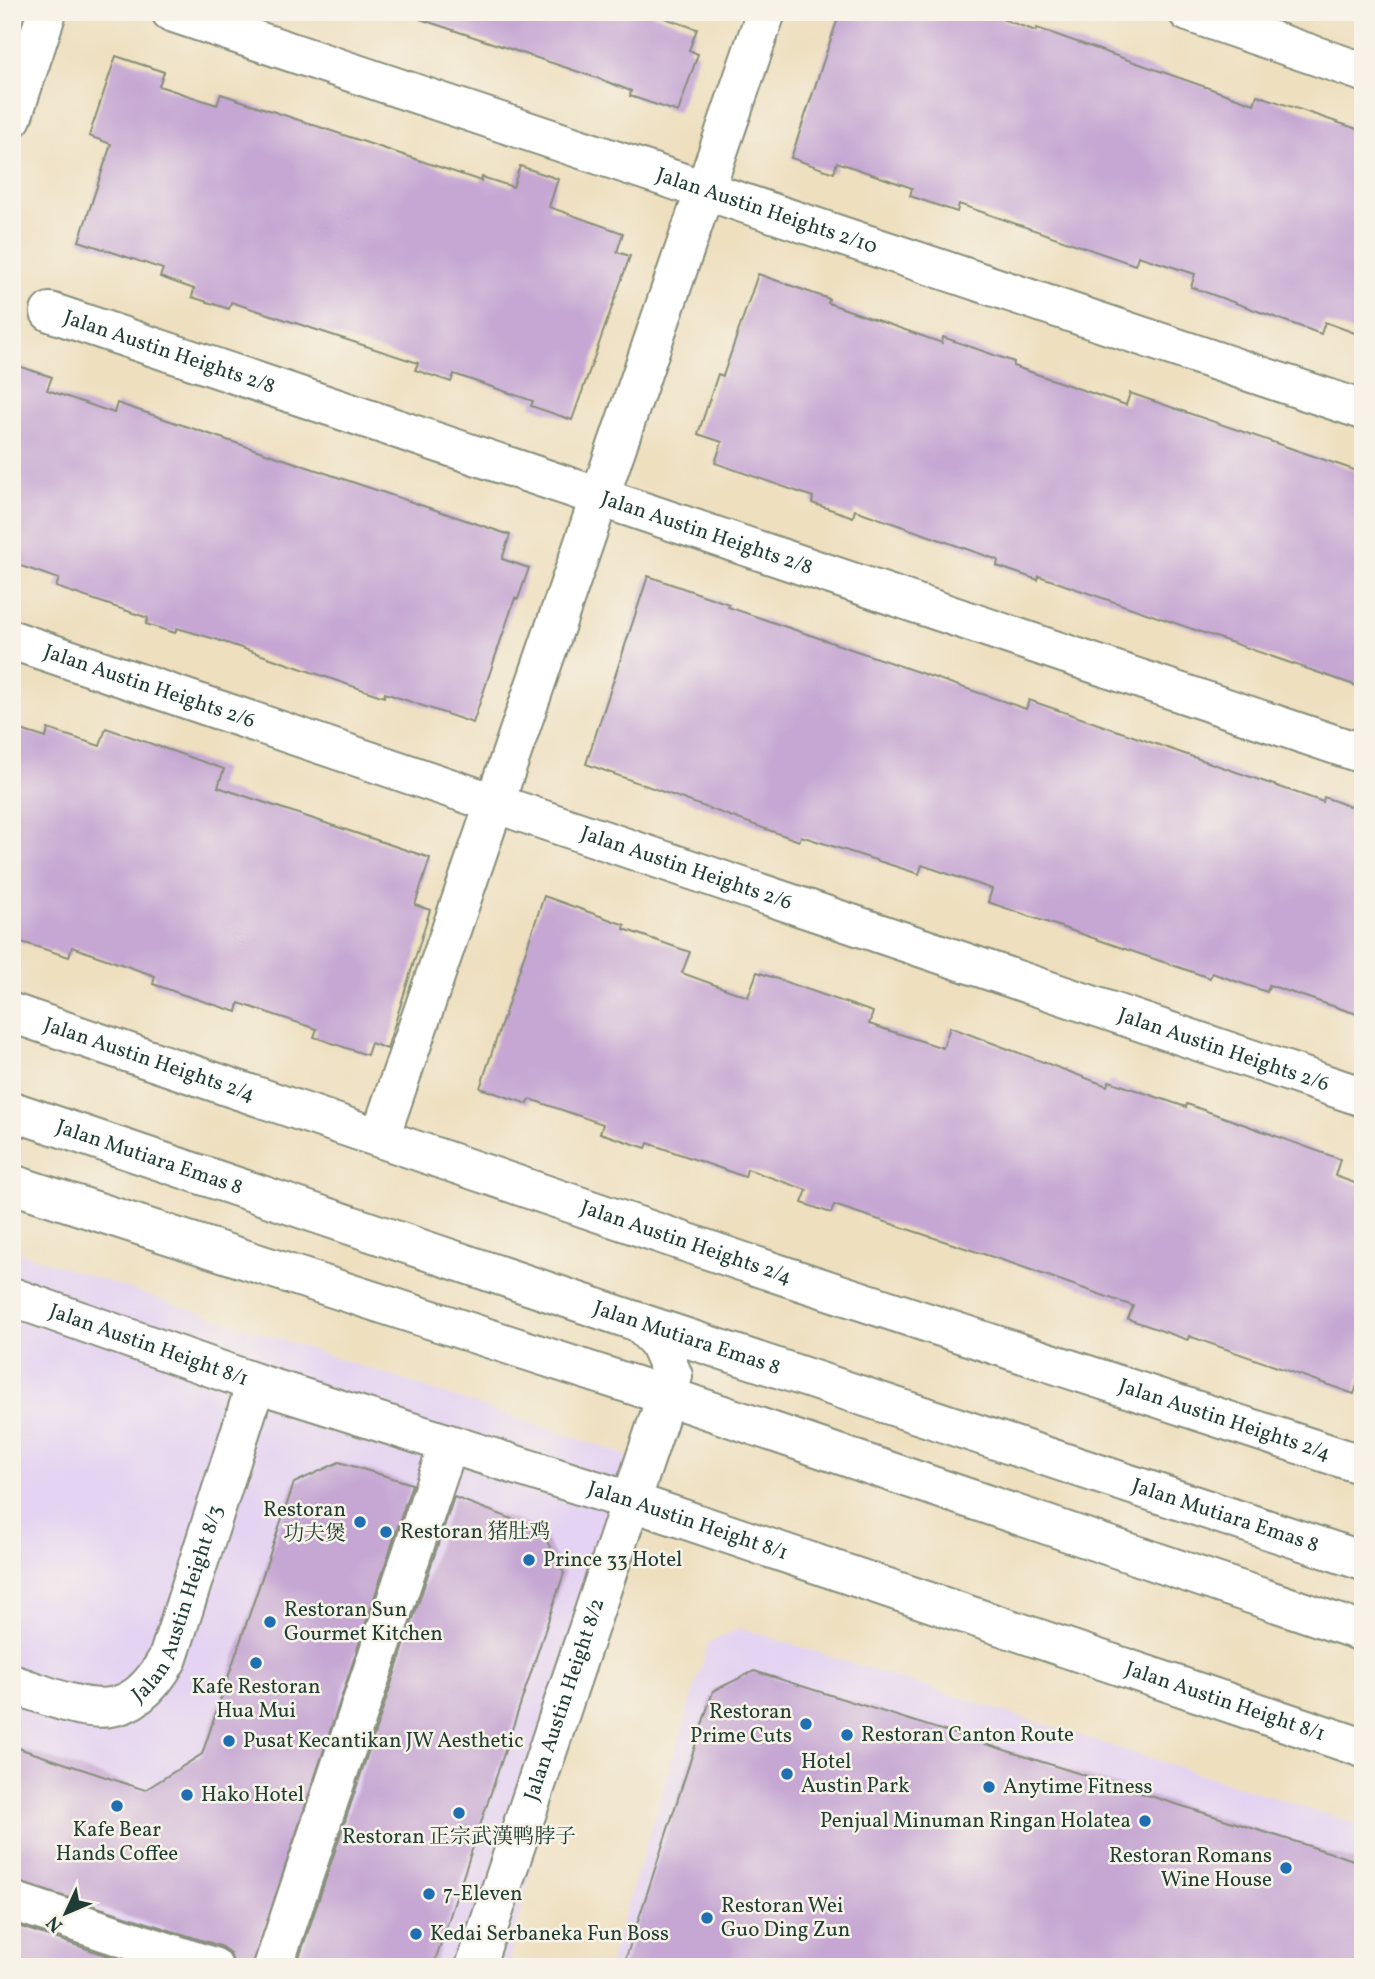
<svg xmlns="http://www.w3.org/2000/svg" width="1375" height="1979" font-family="Vollkorn,'Noto Serif SC',serif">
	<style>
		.built { fill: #e4d3f2 }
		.building { fill: #c6a7d3 }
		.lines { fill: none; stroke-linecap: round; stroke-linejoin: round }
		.minor-casing { stroke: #868e7a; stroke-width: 42 }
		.major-casing { stroke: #868e7a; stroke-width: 42 }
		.minor { stroke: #fff; stroke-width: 38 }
		.major { stroke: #fff; stroke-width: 38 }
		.poi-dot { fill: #1f6fb2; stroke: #f7f3e8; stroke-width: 2.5 }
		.labels { text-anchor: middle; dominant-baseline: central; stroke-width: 5; stroke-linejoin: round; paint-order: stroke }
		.street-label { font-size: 21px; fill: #1f3d34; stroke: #f7f3e8 }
		.poi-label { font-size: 21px; fill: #1f3d34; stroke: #f7f3e8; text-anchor: start }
	</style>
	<rect width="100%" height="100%" fill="#f7f3e8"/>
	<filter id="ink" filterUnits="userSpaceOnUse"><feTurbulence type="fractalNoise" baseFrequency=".0143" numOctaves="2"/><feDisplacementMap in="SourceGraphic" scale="14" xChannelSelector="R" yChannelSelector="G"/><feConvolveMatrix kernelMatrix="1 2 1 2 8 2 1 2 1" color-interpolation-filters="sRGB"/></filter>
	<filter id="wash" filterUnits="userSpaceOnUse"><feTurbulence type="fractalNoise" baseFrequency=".00686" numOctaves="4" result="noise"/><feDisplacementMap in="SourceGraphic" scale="28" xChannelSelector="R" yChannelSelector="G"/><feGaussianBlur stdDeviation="1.57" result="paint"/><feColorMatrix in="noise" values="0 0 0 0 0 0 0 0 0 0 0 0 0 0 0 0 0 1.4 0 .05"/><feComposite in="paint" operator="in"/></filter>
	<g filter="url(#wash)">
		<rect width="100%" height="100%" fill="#eedfbf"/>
		<g class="built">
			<polygon points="12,1250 627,1455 508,1967 12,1967"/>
			<polygon points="741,1628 1363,1826 1363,1967 608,1967 709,1642"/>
		</g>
		<g id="blocks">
			<g class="building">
				<polygon points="421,12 647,12 697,29 689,50 698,54 678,112 630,96 631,91 597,78 420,19"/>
				<polygon points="840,12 982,12 1036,31 1037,28 1254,104 1257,95 1363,131 1363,336 1325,322 1321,334 1191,287 1195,274 1138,256 1135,265 959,204 957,212 910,196 912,188 837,162 834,173 791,158"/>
				<polygon points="116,56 164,72 159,86 217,105 221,94 481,181 482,177 513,187 520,166 558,179 549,207 623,233 617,252 630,256 572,420 531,406 533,401 454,374 451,382 415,370 418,363 320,331 231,302 229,309 192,297 194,289 160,277 163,269 79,241 111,144 89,136"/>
				<polygon points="758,274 829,299 828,303 942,343 943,337 1014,362 1013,366 1126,405 1130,393 1363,473 1363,688 1039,576 1038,580 997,566 998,560 855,510 853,517 812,503 813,497 715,463 722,442 698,434 718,374 723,376"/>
				<polygon points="12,364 52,377 47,390 114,413 117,403 510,535 502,559 529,568 518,599 515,598 473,723 385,693 384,697 215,639 177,628 175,633 146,624 148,618 56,587 59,579 12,563"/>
				<polygon points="648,576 729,604 728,607 1026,709 1029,700 1323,802 1324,797 1363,811 1363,1016 1269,985 1267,992 1212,973 1210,978 988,902 992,889 922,865 919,874 801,836 799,841 586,764"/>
				<polygon points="12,727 46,738 48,729 100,746 106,728 224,769 218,787 430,858 415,905 430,910 387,1049 371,1043 367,1055 314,1037 317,1029 239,1003 237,1012 184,995 153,984 155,976 72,947 69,957 12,939"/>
				<polygon points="544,896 625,925 624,929 690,952 682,973 748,997 757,972 873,1012 869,1024 943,1048 950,1027 1107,1086 1109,1081 1186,1107 1187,1104 1340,1159 1335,1176 1363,1186 1363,1367 1354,1394 1189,1336 1188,1340 1128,1319 1133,1306 1014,1264 834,1205 831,1213 802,1203 807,1190 747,1169 745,1177 648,1143 646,1148 600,1133 603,1124 530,1099 528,1104 480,1088"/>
				<polygon points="339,1462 412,1484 252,1967 234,1967 230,1953 220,1946 12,1880 12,1746 145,1790 202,1754 294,1483"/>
				<polygon points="454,1497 541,1530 564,1573 433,1967 296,1967"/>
				<polygon points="754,1671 1363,1863 1363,1967 623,1967 713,1691"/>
				<polygon points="12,1924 142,1967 12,1967"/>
			</g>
		</g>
	</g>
	<g filter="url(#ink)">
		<use href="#blocks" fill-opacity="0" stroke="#868e7a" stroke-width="2"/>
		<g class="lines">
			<defs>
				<g id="minor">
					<path id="s1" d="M 171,12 L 1363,410"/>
					<polyline points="1188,12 1363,72"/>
					<polyline points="12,118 47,12"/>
					<path id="s2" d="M 50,312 L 1363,754"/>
					<path id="s3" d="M 12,640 L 1363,1097"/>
					<path id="s4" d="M 12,1013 L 779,1274 L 1363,1465"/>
					<polyline points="380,1137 766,12"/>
					<path id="s5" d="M 12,1297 L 256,1383 L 630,1501 L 1363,1748"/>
					<path id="s6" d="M 12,1684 C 79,1706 126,1734 168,1658 L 256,1383"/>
					<polyline points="12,1901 213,1967"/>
					<polyline points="273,1967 448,1446"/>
					<path id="s7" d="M 475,1967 L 673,1376 L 658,1342 L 638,1322"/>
				</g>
				<g id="major">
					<path id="s8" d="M 12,1111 L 638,1322 L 1363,1561"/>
					<polyline points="12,1184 667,1396 1363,1632"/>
				</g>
			</defs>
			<use href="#minor" class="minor-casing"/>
			<use href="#major" class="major-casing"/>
			<use href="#minor" class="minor"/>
			<use href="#major" class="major"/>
		</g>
	</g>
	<g class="poi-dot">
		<circle cx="360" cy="1522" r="7"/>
		<circle cx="386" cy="1532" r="7"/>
		<circle cx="529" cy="1560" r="7"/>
		<circle cx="270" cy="1622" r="7"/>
		<circle cx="256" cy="1663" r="7"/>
		<circle cx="806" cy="1724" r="7"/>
		<circle cx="847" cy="1735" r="7"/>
		<circle cx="229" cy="1741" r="7"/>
		<circle cx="787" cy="1774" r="7"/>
		<circle cx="989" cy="1787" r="7"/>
		<circle cx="187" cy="1795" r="7"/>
		<circle cx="117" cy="1806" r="7"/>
		<circle cx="459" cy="1813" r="7"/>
		<circle cx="1145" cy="1821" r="7"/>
		<circle cx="1286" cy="1868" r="7"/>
		<circle cx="429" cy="1894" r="7"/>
		<circle cx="707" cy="1918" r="7"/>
		<circle cx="416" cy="1934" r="7"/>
	</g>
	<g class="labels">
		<g class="street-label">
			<text stroke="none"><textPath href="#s1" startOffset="628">Jalan Austin Heights 2/10</textPath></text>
			<text stroke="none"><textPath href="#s2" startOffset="126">Jalan Austin Heights 2/8</textPath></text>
			<text stroke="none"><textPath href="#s2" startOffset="693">Jalan Austin Heights 2/8</textPath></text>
			<text stroke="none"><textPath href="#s3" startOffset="145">Jalan Austin Heights 2/6</textPath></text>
			<text stroke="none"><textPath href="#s3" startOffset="712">Jalan Austin Heights 2/6</textPath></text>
			<text stroke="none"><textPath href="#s3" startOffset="1279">Jalan Austin Heights 2/6</textPath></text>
			<text stroke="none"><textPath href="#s4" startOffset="145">Jalan Austin Heights 2/4</textPath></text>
			<text stroke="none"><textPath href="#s8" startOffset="145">Jalan Mutiara Emas 8</textPath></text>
			<text stroke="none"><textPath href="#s4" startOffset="712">Jalan Austin Heights 2/4</textPath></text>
			<text stroke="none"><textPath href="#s8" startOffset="712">Jalan Mutiara Emas 8</textPath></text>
			<text stroke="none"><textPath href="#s5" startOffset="145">Jalan Austin Height 8/1</textPath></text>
			<text stroke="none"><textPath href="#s4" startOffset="1279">Jalan Austin Heights 2/4</textPath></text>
			<text stroke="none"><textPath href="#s8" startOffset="1279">Jalan Mutiara Emas 8</textPath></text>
			<text stroke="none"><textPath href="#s5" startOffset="712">Jalan Austin Height 8/1</textPath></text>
			<text stroke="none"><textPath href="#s6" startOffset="234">Jalan Austin Height 8/3</textPath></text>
			<text stroke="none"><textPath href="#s7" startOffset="282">Jalan Austin Height 8/2</textPath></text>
			<text stroke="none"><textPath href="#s5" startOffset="1279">Jalan Austin Height 8/1</textPath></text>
		</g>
		<g class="poi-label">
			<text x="346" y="1510" text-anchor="end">Restoran<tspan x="346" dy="24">功夫煲</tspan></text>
			<text x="400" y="1532">Restoran 猪肚鸡</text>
			<text x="543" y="1560">Prince 33 Hotel</text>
			<text x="284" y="1610">Restoran Sun<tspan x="284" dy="24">Gourmet Kitchen</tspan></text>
			<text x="256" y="1687" text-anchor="middle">Kafe Restoran<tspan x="256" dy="24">Hua Mui</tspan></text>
			<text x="792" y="1712" text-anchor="end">Restoran<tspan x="792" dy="24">Prime Cuts</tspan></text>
			<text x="861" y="1735">Restoran Canton Route</text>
			<text x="243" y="1741">Pusat Kecantikan JW Aesthetic</text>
			<text x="801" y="1762">Hotel<tspan x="801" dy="24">Austin Park</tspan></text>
			<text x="1003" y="1787">Anytime Fitness</text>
			<text x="201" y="1795">Hako Hotel</text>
			<text x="1131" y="1821" text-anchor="end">Penjual Minuman Ringan Holatea</text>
			<text x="117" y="1830" text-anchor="middle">Kafe Bear<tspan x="117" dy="24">Hands Coffee</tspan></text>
			<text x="459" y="1837" text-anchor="middle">Restoran 正宗武漢鸭脖子</text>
			<text x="1272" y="1856" text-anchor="end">Restoran Romans<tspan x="1272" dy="24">Wine House</tspan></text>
			<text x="443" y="1894">7-Eleven</text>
			<text x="721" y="1906">Restoran Wei<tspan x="721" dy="24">Guo Ding Zun</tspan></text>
			<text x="430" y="1934">Kedai Serbaneka Fun Boss</text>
		</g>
	</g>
	<rect width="1375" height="1979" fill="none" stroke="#f7f3e8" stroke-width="42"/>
	<g transform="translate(66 1913) rotate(226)" stroke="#f7f3e8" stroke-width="5" paint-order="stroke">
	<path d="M0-5L12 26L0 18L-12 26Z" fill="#1f3d34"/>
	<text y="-10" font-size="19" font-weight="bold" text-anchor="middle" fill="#1f3d34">N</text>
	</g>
</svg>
